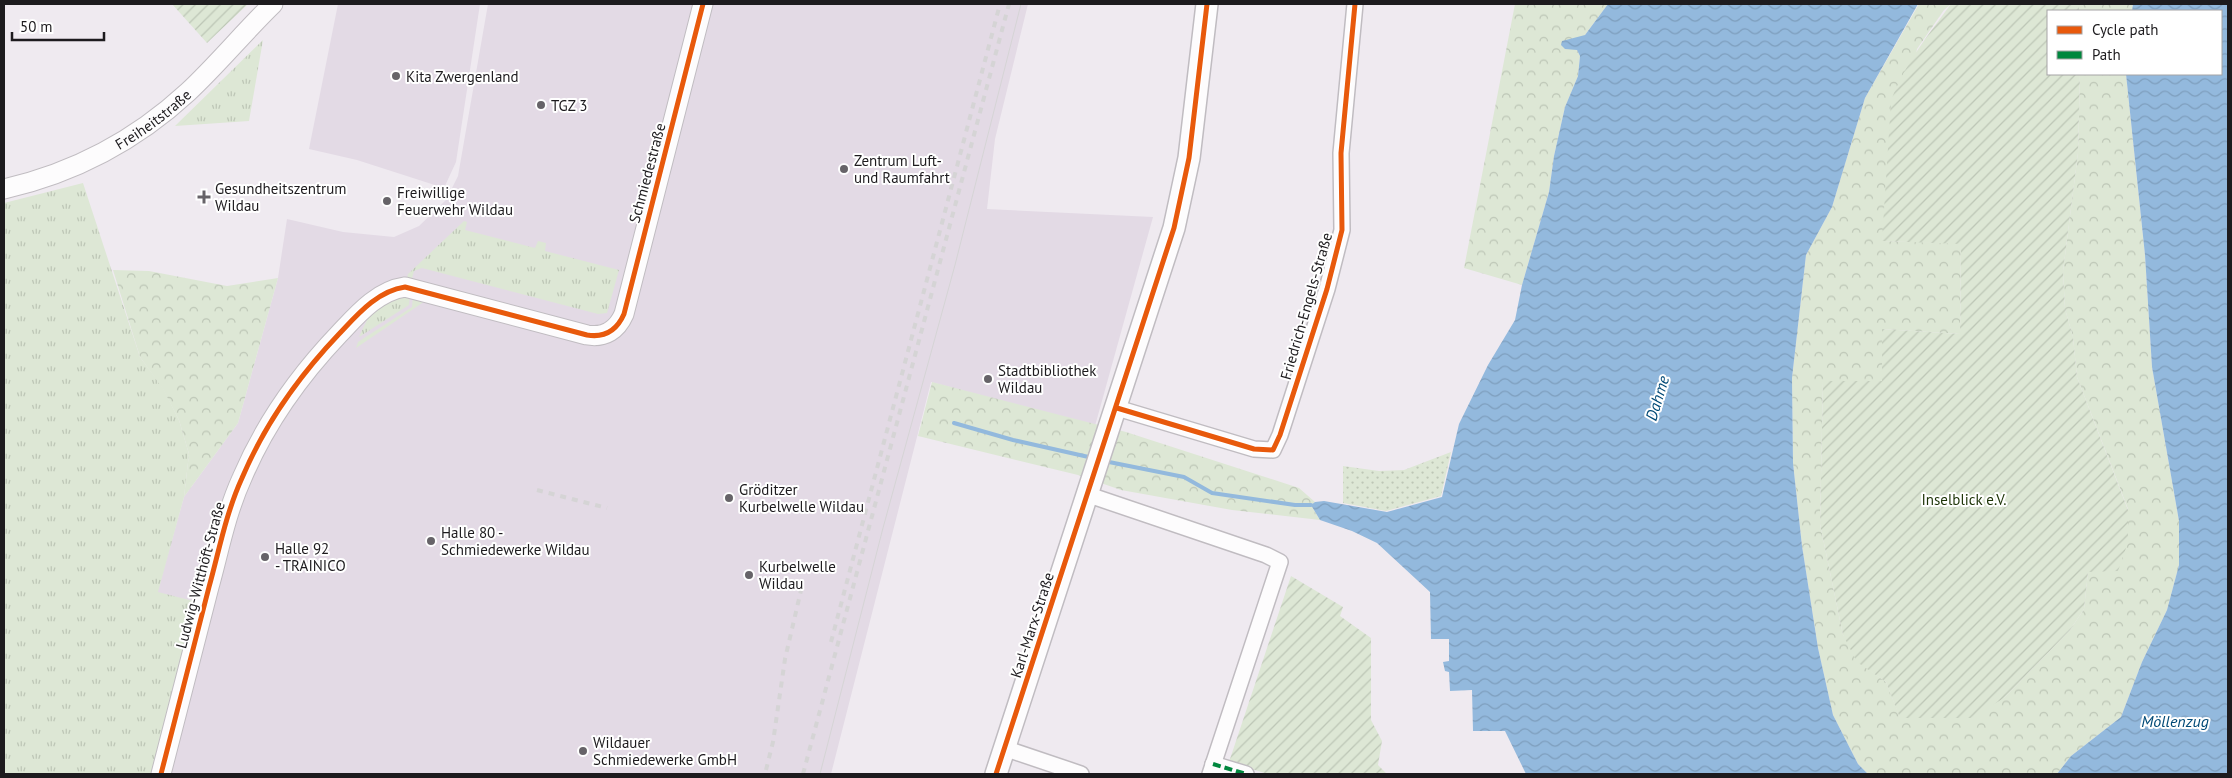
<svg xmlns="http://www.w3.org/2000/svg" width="2232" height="778" font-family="'PT Sans',sans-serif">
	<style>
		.built { fill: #e3dae5 }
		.grass { fill: url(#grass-tufts) }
		.forest { fill: url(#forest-crowns) }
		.park { fill: url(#park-dots) }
		.garden { fill: url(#garden-furrows) }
		.water { fill: url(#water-waves) }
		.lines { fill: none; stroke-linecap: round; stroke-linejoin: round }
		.stream { stroke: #93b9dd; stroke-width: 4 }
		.minor-casing { stroke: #c0bcc1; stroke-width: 18 }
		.tertiary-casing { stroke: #c0bcc1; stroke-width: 21 }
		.secondary-casing { stroke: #c0bcc1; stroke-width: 24 }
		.minor { stroke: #fdfcfd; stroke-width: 15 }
		.tertiary { stroke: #fdfcfd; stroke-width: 19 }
		.secondary { stroke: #fdfcfd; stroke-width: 21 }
		.tram { stroke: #d5d4d5; stroke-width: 1 }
		.rail { stroke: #d5d4d5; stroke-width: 4; stroke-dasharray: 6 6; stroke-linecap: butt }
		.quiet { stroke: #00873e; stroke-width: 4; stroke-dasharray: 8 4; stroke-linecap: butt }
		.cycleway-casing { stroke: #fff; stroke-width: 8 }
		.cycleway { stroke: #e8590c; stroke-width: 5 }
		.poi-dot { fill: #666368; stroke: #fff; stroke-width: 2 }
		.labels { text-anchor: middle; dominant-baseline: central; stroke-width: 4; stroke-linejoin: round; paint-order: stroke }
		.poi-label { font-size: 15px; fill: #1d1b1e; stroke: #fff; text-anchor: start }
		.street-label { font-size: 15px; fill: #1d1b1e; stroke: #fff }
		.park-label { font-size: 15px; fill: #1c3306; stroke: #fff }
		.water-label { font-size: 16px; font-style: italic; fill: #004976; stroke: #fff }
	</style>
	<defs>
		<pattern id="grass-tufts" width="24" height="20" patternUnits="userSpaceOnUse" patternTransform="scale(1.25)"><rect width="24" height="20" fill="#dde7d5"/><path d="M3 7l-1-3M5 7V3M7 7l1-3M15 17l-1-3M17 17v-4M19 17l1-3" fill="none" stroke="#bdc6b6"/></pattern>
		<pattern id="forest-crowns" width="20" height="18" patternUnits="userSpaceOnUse" patternTransform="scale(1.25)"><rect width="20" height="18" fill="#dde7d5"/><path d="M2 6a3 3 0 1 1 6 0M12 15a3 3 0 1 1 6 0" fill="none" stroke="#bdc6b6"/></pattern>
		<pattern id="park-dots" width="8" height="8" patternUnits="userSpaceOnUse" patternTransform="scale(1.25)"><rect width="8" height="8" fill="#dde7d5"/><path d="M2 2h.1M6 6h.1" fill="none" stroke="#bdc6b6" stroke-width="1.8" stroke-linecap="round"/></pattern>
		<pattern id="garden-furrows" width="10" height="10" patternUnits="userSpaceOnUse" patternTransform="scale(1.25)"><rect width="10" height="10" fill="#dde7d5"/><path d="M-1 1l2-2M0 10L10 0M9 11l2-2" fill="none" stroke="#bdc6b6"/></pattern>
		<pattern id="water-waves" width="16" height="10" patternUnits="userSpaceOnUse" patternTransform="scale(1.25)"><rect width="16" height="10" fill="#93b9dd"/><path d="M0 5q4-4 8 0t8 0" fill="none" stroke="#7e9ebd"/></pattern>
	</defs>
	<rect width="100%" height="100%" fill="#efeaf0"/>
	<g class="built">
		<polygon points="338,4 480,4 456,162 444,188 357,160 309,149"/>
		<polygon points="488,4 1028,4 995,139 987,209 1153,217 1095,426 931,382 831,774 156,774 197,602 157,593 184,497 238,423 278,278 287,219 343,232 394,237 419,226 446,200 458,176"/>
	</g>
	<g class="grass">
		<polygon points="263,40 249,121 175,126"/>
		<polygon points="83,183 140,357 163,388 179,420 189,454 184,497 158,592 197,602 156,774 4,774 4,203"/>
		<polygon points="464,221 467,222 465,230 535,248 538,241 546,243 545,251 619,270 607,313 598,314 422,268 414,271 411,282 407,278 408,274"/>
		<path d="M 410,295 L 409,305 L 359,337 C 373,306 376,302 410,295 Z"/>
		<polygon points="413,295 428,299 356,348 358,342 412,307"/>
	</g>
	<g class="forest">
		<polygon points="1515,4 1608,4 1585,35 1577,50 1580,56 1578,76 1565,107 1554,156 1549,192 1522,285 1464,268"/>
		<polygon points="1919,4 1951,4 1944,10 1917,49 1882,241 1961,243 1960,334 1882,329 1882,381 1823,381 1820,524 1843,635 1868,669 1886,682 1900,717 2004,698 2070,630 2084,609 2088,572 2128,509 2077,377 2073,337 2065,309 2063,271 2078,153 2080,74 2126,74 2145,255 2152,367 2179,521 2179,565 2167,610 2142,662 2121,717 2071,756 2057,774 1868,774 1858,764 1833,715 1818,648 1802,546 1793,463 1792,378 1806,255 1832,207 1865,98"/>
		<polygon points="2078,4 2133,4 2132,11 2078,11"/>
		<polygon points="113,270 149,271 227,286 278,278 238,423 184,497 189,454 179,420 163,389 140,357"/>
		<polygon points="932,382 1126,432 1299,488 1315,502 1311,505 1320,520 1232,510 1121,490 1078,475 918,436"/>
	</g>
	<polygon class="park" points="1451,452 1441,496 1386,511 1343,503 1343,466 1379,471 1404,470"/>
	<g class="garden">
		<polygon points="172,4 248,4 207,43"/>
		<path d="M 1951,4 L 2079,4 L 2079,11 L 2048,11 L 2048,74 L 2080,74 L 2078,153 L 2063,271 L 2065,309 L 2073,337 L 2077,377 L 2128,510 L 2128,542 L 2118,571 L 2088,572 L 2084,609 L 2070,630 L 2004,698 L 1971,718 L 1900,718 L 1886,682 L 1857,662 L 1843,635 L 1820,524 L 1823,381 L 1882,381 L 1882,329 L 1960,334 L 1961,244 L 1882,241 L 1891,101 C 1904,65 1928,35 1951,4 Z"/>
		<polygon points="1291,576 1343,607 1340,616 1371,638 1371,720 1382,741 1378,765 1387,774 1268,774 1229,762"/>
	</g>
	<g class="water">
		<polygon points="1608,4 1918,4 1865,98 1832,207 1806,255 1792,378 1793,463 1802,546 1818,648 1833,715 1858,764 1868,774 1526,774 1505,731 1473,731 1472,690 1450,691 1449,672 1445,671 1443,662 1449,661 1449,639 1431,639 1430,592 1377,543 1352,531 1320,520 1311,505 1315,502 1324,501 1387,512 1442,497 1459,424 1488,365 1515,320 1522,285 1549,192 1554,156 1565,107 1578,76 1580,56 1577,50 1565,49 1561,45 1562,41 1585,35"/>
		<polygon points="2133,4 2228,4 2228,774 2057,774 2071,756 2121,717 2142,662 2167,610 2179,565 2179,521 2152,367 2145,255 2126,74 2221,74 2221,11 2132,11"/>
	</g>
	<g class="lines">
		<g class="stream">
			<polyline points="954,423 1013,440 1093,458"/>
			<polyline points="1104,461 1184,477 1212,493 1295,505 1311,505"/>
		</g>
		<defs>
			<g id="minor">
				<polyline points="1117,408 1254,449 1273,450 1280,435 1327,289 1342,230 1341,153 1355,4"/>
				<polyline points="1089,495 1266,555 1280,562 1210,774"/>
				<polyline points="1004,748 1081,774"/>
				<polyline points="1213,764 1246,774"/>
			</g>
			<g id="tertiary">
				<path id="s1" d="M 4,189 C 74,173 135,141 188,92 C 218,64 244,32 273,4"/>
				<path d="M 161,774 C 177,712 193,649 209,587 C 219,551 226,513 242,478 C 264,426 299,376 339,334 C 357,315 377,291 405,287 L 587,335 C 605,338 617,330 624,314 L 703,4"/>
			</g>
			<polyline id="secondary" points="996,774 1174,228 1189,158 1207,4"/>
		</defs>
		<use href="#minor" class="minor-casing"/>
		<use href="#tertiary" class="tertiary-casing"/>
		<use href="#secondary" class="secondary-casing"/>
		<use href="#minor" class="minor"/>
		<use href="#tertiary" class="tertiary"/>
		<use href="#secondary" class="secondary"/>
		<polyline class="tram" points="820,774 883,528 955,265 1021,4"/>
		<g class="rail">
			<polyline points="537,490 607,508"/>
			<polyline points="831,642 1000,4"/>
			<polyline points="766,770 773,742 785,659 802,586"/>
			<polyline points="803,774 1009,4"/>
		</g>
		<polyline class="quiet" points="1213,764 1246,774"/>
		<defs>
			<g id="cycleway">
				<polyline points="1117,408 1254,449 1273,450 1280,435 1327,289 1342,230 1341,153 1355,4"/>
				<path d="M 161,774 C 177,712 193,649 209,587 C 219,551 226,513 242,478 C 264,426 299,376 339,334 C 357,315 377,291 405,287 L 587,335 C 605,338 617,330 624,314 L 703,4"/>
				<polyline points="996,774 1174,228 1189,158 1207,4"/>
			</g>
		</defs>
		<use href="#cycleway" class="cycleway-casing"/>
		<use href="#cycleway" class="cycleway"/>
	</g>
	<g class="poi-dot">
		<circle cx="396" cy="76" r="5"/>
		<circle cx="541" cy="105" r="5"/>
		<circle cx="844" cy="169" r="5"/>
		<path d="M201.5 189.5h5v5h5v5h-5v5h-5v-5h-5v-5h5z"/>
		<circle cx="387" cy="201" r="5"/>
		<circle cx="988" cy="379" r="5"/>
		<circle cx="729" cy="498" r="5"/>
		<circle cx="431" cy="541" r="5"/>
		<circle cx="265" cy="557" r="5"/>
		<circle cx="749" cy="575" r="5"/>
		<circle cx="583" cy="751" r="5"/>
	</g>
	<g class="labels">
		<g class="poi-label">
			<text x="406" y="76">Kita Zwergenland</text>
			<text x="551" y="105">TGZ 3</text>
			<text x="854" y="160">Zentrum Luft-<tspan x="854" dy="17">und Raumfahrt</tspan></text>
			<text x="215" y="188">Gesundheitszentrum<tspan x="215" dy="17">Wildau</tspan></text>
			<text x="397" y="192">Freiwillige<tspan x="397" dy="17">Feuerwehr Wildau</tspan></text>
			<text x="998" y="370">Stadtbibliothek<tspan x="998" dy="17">Wildau</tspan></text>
			<text x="739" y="489">Gröditzer<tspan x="739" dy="17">Kurbelwelle Wildau</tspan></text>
			<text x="441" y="532">Halle 80 -<tspan x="441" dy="17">Schmiedewerke Wildau</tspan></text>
			<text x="275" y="548">Halle 92<tspan x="275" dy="17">- TRAINICO</tspan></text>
			<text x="759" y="566">Kurbelwelle<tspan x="759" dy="17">Wildau</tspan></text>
			<text x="593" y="742">Wildauer<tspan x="593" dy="17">Schmiedewerke GmbH</tspan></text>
		</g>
		<g class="street-label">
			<text stroke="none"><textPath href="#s1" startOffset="166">Freiheitstraße</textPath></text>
			<text transform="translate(647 173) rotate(-75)">Schmiedestraße</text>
			<text transform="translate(1306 306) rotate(-74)">Friedrich-Engels-Straße</text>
			<text transform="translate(200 575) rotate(-75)">Ludwig-Witthöft-Straße</text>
			<text transform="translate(1032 625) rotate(-72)">Karl-Marx-Straße</text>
		</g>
		<g class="park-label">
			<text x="1964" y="499">Inselblick e.V.</text>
		</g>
		<g class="water-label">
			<text transform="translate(1657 398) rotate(-73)">Dahme</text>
			<text x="2175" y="721">Möllenzug</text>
		</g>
	</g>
	<rect width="2232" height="778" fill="none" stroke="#1d1b1e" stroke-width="10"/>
	<rect x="2047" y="10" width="175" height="65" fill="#ffffff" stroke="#a5a4a5"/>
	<rect x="2057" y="26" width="25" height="8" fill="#e8590c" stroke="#a5a4a5"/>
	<text x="2092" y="35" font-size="15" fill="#1d1b1e">Cycle path</text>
	<rect x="2057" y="51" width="25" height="8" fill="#00873e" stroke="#a5a4a5"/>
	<text x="2092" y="60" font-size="15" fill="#1d1b1e">Path</text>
	<path d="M12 32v8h92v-8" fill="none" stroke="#1d1b1e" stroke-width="2.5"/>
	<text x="20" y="32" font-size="15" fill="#1d1b1e" stroke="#ffffff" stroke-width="4" paint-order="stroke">50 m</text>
</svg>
